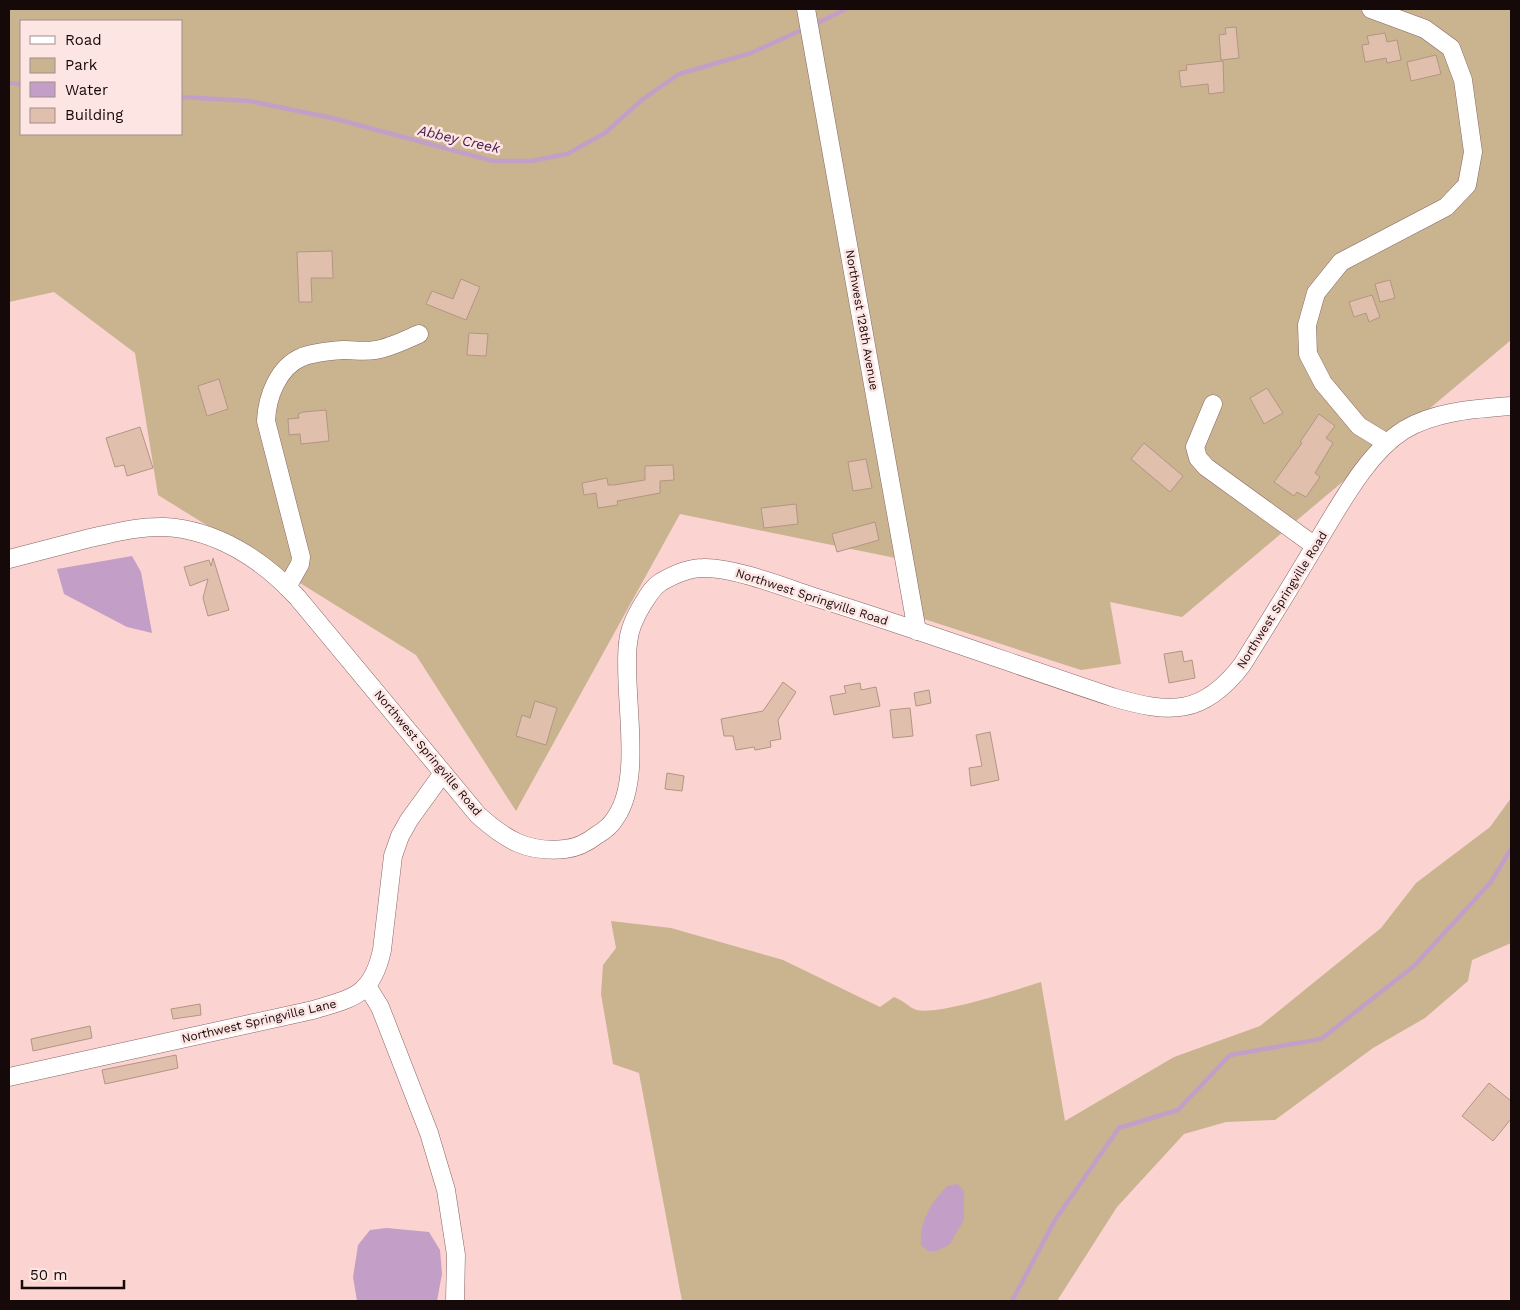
<svg xmlns="http://www.w3.org/2000/svg" width="1520" height="1310" font-family="'Work Sans',sans-serif">
	<style>
		.green { fill: #c9b48f; fill-rule: evenodd }
		.water { fill: #c39fc8 }
		.lines { fill: none; stroke-linecap: round; stroke-linejoin: round }
		.stream { stroke: #c39fc8; stroke-width: 4.5 }
		.building { fill: #e0c0ad; stroke: #b39583 }
		.minor-casing { stroke: #896664; stroke-width: 19 }
		.minor { stroke: #fff; stroke-width: 18 }
		.labels { text-anchor: middle; dominant-baseline: central; stroke-width: 5; stroke-linejoin: round; paint-order: stroke }
		.street-label { font-size: 12px; fill: #160909; stroke: #fde5e3 }
		.water-label { font-size: 14px; font-style: italic; fill: #471a4d; stroke: #fde5e3 }
	</style>
	<rect width="100%" height="100%" fill="#fbd3d1"/>
	<g class="green">
		<path d="M 9,9 L 1511,9 L 1511,340 L 1182,617 L 1110,602 L 1121,664 L 1081,670 L 921,618 L 910,561 L 680,514 L 516,811 L 416,655 L 158,495 L 135,353 L 54,292 L 9,302 ZM 21,21 L 181,21 L 181,134 L 21,134 Z"/>
		<path d="M 1511,798 L 1511,943 L 1472,960 L 1468,981 L 1425,1018 L 1373,1048 L 1275,1120 L 1226,1122 L 1184,1134 L 1117,1207 L 1057,1301 L 682,1301 L 639,1073 L 613,1064 L 601,994 L 603,965 L 616,948 L 611,921 L 671,928 L 783,960 L 880,1007 L 894,997 C 905,1001 909,1008 917,1010 C 940,1015 1015,990 1041,982 L 1065,1121 L 1174,1057 L 1260,1026 L 1381,928 L 1416,883 L 1490,827 Z"/>
	</g>
	<g class="water">
		<polygon points="132,556 141,572 152,633 127,627 64,594 57,569"/>
		<path d="M 958,1184 L 964,1191 L 964,1220 L 950,1244 L 937,1251 L 928,1251 L 921,1245 C 919,1221 931,1203 947,1186 Z"/>
		<polygon points="387,1228 429,1232 440,1250 442,1274 437,1301 357,1301 353,1277 358,1245 370,1230"/>
	</g>
	<g class="lines">
		<g class="stream">
			<polyline points="813,25 846,9"/>
			<polyline points="9,83 21,84"/>
			<polyline points="181,97 250,101 332,118 493,161 531,161 567,154 605,133 643,99 679,74 751,53 806,28"/>
			<polyline points="1012,1301 1055,1220 1119,1128 1178,1110 1230,1055 1321,1039 1414,966 1491,882 1511,849"/>
		</g>
	</g>
	<g class="building">
		<polygon points="1236,27 1239,58 1221,60 1219,35 1226,34 1225,28"/>
		<polygon points="1385,33 1387,42 1397,40 1401,60 1387,63 1386,58 1365,62 1362,45 1369,44 1367,36"/>
		<polygon points="1436,55 1441,74 1411,81 1407,62"/>
		<polygon points="1223,61 1224,92 1209,94 1208,84 1181,87 1179,71 1187,70 1186,65"/>
		<polygon points="332,251 333,278 311,278 312,302 299,302 297,252"/>
		<polygon points="461,279 480,287 466,320 426,304 432,291 453,299"/>
		<polygon points="1390,280 1395,298 1380,302 1375,284"/>
		<polygon points="1372,295 1380,317 1369,322 1366,313 1354,317 1349,302"/>
		<polygon points="469,333 488,334 486,356 467,355"/>
		<polygon points="219,379 228,409 207,416 198,386"/>
		<polygon points="1267,388 1283,413 1264,424 1250,398"/>
		<polygon points="326,410 329,441 301,444 300,434 289,435 288,419 299,418 298,414 303,412"/>
		<polygon points="1319,414 1335,426 1326,438 1333,443 1315,473 1320,477 1306,497 1297,492 1294,496 1274,482 1302,443 1300,442"/>
		<polygon points="140,427 153,468 127,476 124,465 115,467 106,438"/>
		<polygon points="1144,443 1183,476 1170,492 1131,459"/>
		<polygon points="866,459 872,488 853,491 848,462"/>
		<polygon points="673,465 674,480 660,481 660,493 617,501 618,505 598,508 596,493 584,495 582,483 607,478 608,485 614,485 645,480 645,466"/>
		<polygon points="796,504 798,524 764,528 761,508"/>
		<polygon points="875,522 879,540 837,552 832,534"/>
		<polygon points="213,558 229,610 208,616 203,598 208,579 190,586 184,567 209,560 211,566"/>
		<polygon points="1182,651 1184,662 1192,660 1195,678 1169,683 1164,654"/>
		<polygon points="783,682 796,692 778,720 781,739 770,741 771,747 755,750 754,747 736,750 733,736 724,736 721,719 763,711"/>
		<polygon points="860,683 861,690 876,687 880,706 834,715 830,696 846,693 844,686"/>
		<polygon points="929,690 931,703 916,706 914,693"/>
		<polygon points="535,701 557,708 546,745 516,736 522,715 530,718"/>
		<polygon points="910,708 913,736 893,738 890,710"/>
		<polygon points="990,732 999,780 971,786 969,768 982,766 976,735"/>
		<polygon points="667,773 684,776 682,791 665,789"/>
		<polygon points="200,1004 201,1015 173,1019 171,1009"/>
		<polygon points="90,1026 92,1038 33,1051 31,1039"/>
		<polygon points="176,1055 178,1068 105,1084 102,1070"/>
		<polygon points="1489,1083 1511,1101 1511,1119 1493,1141 1462,1116"/>
	</g>
	<g class="lines">
		<defs>
			<g id="minor">
				<polyline points="806,9 917,631"/>
				<polyline points="1371,9 1425,29 1451,48 1463,80 1473,152 1467,185 1446,207 1341,262 1316,293 1307,325 1308,354 1323,383 1359,426 1387,443"/>
				<polyline points="1213,404 1195,447 1198,458 1206,467 1315,546"/>
				<path d="M 9,559 C 36,552 63,545 90,538 C 114,533 140,526 165,527 C 217,530 263,560 297,597 L 478,815 C 506,840 527,853 565,849 C 577,848 588,842 597,835 C 604,831 612,824 616,817 C 644,776 622,692 628,643 C 629,629 637,613 644,602 C 649,594 653,587 661,582 C 673,575 689,568 703,568 C 733,567 784,587 814,597 C 914,628 1013,664 1112,697 C 1170,714 1203,716 1242,665 C 1267,625 1292,585 1316,544 C 1339,507 1366,454 1404,430 C 1436,411 1475,409 1511,406"/>
				<path d="M 287,587 L 300,564 L 301,557 L 266,421 C 267,397 278,367 302,357 C 315,352 330,351 344,350 C 354,350 365,352 375,350 C 390,348 405,340 419,334"/>
				<polyline points="367,986 380,1007 429,1133 446,1190 456,1255 455,1301"/>
				<path d="M 9,1077 L 313,1010 C 353,998 372,996 382,950 L 393,856 L 400,836 L 409,820 L 443,773"/>
			</g>
		</defs>
		<use href="#minor" class="minor-casing"/>
		<use href="#minor" class="minor"/>
	</g>
	<g class="labels">
		<g class="street-label">
			<text transform="translate(862 320) rotate(80)">Northwest 128th Avenue</text>
			<text transform="translate(812 597) rotate(18)">Northwest Springville Road</text>
			<text transform="translate(1282 600) rotate(-58)">Northwest Springville Road</text>
			<text transform="translate(428 753) rotate(50)">Northwest Springville Road</text>
			<text transform="translate(259 1021) rotate(-13)">Northwest Springville Lane</text>
		</g>
		<g class="water-label">
			<text transform="translate(459 139) rotate(13)">Abbey Creek</text>
		</g>
	</g>
	<rect width="1520" height="1310" fill="none" stroke="#160909" stroke-width="20"/>
	<rect x="20" y="20" width="162" height="115" fill="#fde5e3" stroke="#a18d8c"/>
	<rect x="30" y="36" width="25" height="8" fill="#ffffff" stroke="#a18d8c"/>
	<text x="65" y="45" font-size="15" fill="#160909">Road</text>
	<rect x="30" y="58" width="25" height="15" fill="#c9b48f" stroke="#a18d8c"/>
	<text x="65" y="70" font-size="15" fill="#160909">Park</text>
	<rect x="30" y="82" width="25" height="15" fill="#c39fc8" stroke="#a18d8c"/>
	<text x="65" y="95" font-size="15" fill="#160909">Water</text>
	<rect x="30" y="108" width="25" height="15" fill="#e0c0ad" stroke="#a18d8c"/>
	<text x="65" y="120" font-size="15" fill="#160909">Building</text>
	<path d="M22 1280v8h102v-8" fill="none" stroke="#160909" stroke-width="2.5"/>
	<text x="30" y="1280" font-size="15" fill="#160909" stroke="#fde5e3" stroke-width="4" paint-order="stroke">50 m</text>
</svg>
